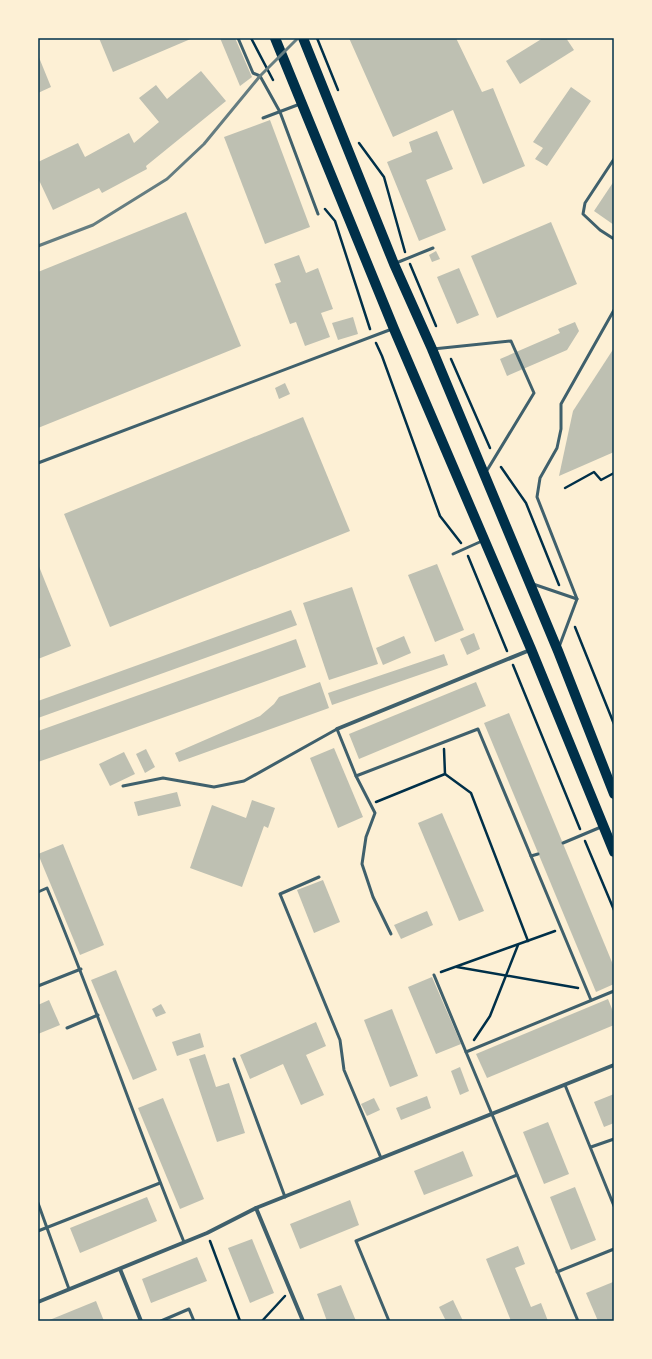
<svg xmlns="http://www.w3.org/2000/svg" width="652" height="1359" font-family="Inter,sans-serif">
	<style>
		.building { fill: #bec0b2 }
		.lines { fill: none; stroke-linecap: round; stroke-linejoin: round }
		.path { stroke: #003049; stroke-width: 2.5 }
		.service { stroke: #3f606c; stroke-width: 3 }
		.minor { stroke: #3f606c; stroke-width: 4 }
		.primary { stroke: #003049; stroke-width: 10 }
		.rail { stroke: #657d81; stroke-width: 3 }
		.neatline { fill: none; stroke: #003049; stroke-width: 1.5 }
	</style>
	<rect width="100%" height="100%" fill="#fdf0d5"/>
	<g class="building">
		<polygon points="99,38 193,38 113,72"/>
		<polygon points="220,38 235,38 252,77 240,86"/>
		<polygon points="349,38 456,38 482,92 493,88 525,166 483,184 453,110 393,137"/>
		<polygon points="543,38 566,38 574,50 520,84 506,61"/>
		<polygon points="38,55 51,87 38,93"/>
		<polygon points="201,71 226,101 146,166 147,169 102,193 99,188 53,210 38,178 38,162 78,143 85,157 129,133 134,143 159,122 139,98 156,85 167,99"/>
		<polygon points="571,87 591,101 547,166 535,159 543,148 533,142"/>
		<polygon points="270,120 310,227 265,244 224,137"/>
		<polygon points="437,131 453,169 426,180 446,230 419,241 387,162 412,152 409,142"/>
		<polygon points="614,181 614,225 594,211"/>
		<polygon points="186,212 241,346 38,428 38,272"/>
		<polygon points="551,222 577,284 497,318 471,256"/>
		<polygon points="436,251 440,259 432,262 429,255"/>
		<polygon points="299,255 306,273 318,268 333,309 321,313 330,337 305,346 296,322 290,324 275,284 281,282 274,264"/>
		<polygon points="459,268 479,315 457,324 437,277"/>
		<polygon points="353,317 358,334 338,340 332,323"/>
		<polygon points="575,322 579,331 567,350 507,376 500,359 560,333 558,329"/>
		<polygon points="614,348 614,452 559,476 573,411"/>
		<polygon points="285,383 290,394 279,399 275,388"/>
		<polygon points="303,417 350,531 110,627 64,514"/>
		<polygon points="38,564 71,646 38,659"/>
		<polygon points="437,564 464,630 435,642 408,575"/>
		<polygon points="352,587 378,664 329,680 303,603"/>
		<polygon points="291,610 297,625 38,718 38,701"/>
		<polygon points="474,633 480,649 467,655 460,639"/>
		<polygon points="404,636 411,653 383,665 376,648"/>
		<polygon points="296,639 306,667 38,762 38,731"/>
		<polygon points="444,654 448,665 332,705 328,693"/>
		<polygon points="320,682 329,708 179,762 175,753 260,716 274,704 279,697"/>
		<polygon points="476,682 486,706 359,759 349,734"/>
		<polygon points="509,713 614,967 614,984 596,992 484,723"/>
		<polygon points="334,748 363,817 338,828 310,758"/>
		<polygon points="146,749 155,767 145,773 136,754"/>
		<polygon points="124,752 135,774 110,786 99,764"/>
		<polygon points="177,792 181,806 138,816 134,802"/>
		<polygon points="252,800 275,808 268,828 264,826 242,887 190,868 212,805 246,818"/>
		<polygon points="442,813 484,911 459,921 418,823"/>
		<polygon points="63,844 104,945 80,955 38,854"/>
		<polygon points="323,880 340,922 314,933 297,890"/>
		<polygon points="427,911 433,925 401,939 394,925"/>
		<polygon points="116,970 157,1070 133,1080 91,980"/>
		<polygon points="432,977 461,1044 436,1054 408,987"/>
		<polygon points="608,999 614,1014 614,1025 487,1078 476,1054"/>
		<polygon points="49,1000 60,1025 38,1034 38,1005"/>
		<polygon points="161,1004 166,1013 156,1017 152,1009"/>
		<polygon points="392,1009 418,1076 390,1087 364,1020"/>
		<polygon points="316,1022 326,1046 306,1055 324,1095 301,1105 283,1064 250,1079 240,1055"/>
		<polygon points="200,1033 204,1047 177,1056 172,1042"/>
		<polygon points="205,1054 216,1087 229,1083 245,1133 217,1142 189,1059"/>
		<polygon points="460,1067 469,1091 460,1095 451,1071"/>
		<polygon points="614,1094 614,1123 604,1127 594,1102"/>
		<polygon points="427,1096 431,1108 401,1120 396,1108"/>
		<polygon points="163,1098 204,1199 180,1209 138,1108"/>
		<polygon points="374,1098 380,1110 367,1116 361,1104"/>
		<polygon points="548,1122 569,1174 544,1184 523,1132"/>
		<polygon points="463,1151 473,1176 424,1195 414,1171"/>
		<polygon points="575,1187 596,1240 571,1250 550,1197"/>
		<polygon points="147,1197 157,1221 80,1253 70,1228"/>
		<polygon points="350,1200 359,1225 300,1249 290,1224"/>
		<polygon points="252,1239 274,1293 250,1303 228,1248"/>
		<polygon points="518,1246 525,1264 515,1268 531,1307 541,1303 548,1321 511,1321 486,1259"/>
		<polygon points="197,1257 207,1281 151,1303 142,1279"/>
		<polygon points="613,1282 614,1321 598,1321 586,1293"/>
		<polygon points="341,1285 356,1321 327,1321 317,1294"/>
		<polygon points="453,1300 463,1321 446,1321 439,1307"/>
		<polygon points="96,1301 104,1321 47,1321"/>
	</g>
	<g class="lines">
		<g class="path">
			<polyline points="251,38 273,80"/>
			<polyline points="317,38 338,90"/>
			<polyline points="359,143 384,177 405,252"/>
			<polyline points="325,209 335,221 370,329"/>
			<polyline points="410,264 436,326"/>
			<polyline points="376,343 382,356 440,516 461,543"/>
			<polyline points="451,359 490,448"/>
			<polyline points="501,467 526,503 559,585"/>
			<polyline points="565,488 594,472 601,480 614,473"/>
			<polyline points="468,556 507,651"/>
			<polyline points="575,627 614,724"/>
			<polyline points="513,665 580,829"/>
			<polyline points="445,774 471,793 528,941"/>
			<polyline points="376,802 445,774 444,749"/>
			<polyline points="585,841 614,910"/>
			<polyline points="457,967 578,988"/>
			<polyline points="441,972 555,931"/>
			<polyline points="474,1040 490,1016 518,945"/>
			<polyline points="210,1241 240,1321"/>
			<polyline points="262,1321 285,1296"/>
		</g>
		<g class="service">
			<polyline points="238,38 253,73 260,76 280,112 318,214"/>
			<polyline points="263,118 300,104"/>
			<polyline points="614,159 585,203 583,214 600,230 614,239"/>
			<polyline points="396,263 433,248"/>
			<polyline points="433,349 511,341 534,393 486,472"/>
			<polyline points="38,463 392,329"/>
			<polyline points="453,554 482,541"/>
			<polyline points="533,584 577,599"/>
			<polyline points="559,647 577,599 537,497 540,478 557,448 561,429 561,404 614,310"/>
			<polyline points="356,776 375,813 366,837 362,864 373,897 391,934"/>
			<polyline points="123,786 163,778 214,787 244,781 337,729 356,776 478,729 591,1000"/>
			<polyline points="563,843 601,827"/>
			<polyline points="531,856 538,854"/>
			<polyline points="319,877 280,894 340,1040 344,1070 381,1158"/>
			<path d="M 38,892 L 47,888 C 96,1005 136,1125 184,1242"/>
			<polyline points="434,975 466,1052"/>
			<polyline points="38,986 81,969"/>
			<polyline points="67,1028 98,1015"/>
			<polyline points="234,1059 285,1197"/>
			<polyline points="565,1085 614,1206"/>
			<polyline points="591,1147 614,1139"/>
			<polyline points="38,1203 69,1289"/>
			<polyline points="38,1231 160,1183"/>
			<polyline points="557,1272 614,1249"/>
			<polyline points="161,1321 189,1309 194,1321"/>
			<polyline points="389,1321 356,1241 517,1175"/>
			<polyline points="578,1321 466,1052 614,991"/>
		</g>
		<g class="minor">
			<polyline points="337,729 530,650"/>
			<polyline points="256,1208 303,1321"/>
			<polyline points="120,1269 141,1321"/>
			<polyline points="38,1302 207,1233 256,1208 614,1065"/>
		</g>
		<g class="primary">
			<polyline points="275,38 394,329 531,649 614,852"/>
			<polyline points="303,38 394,264 432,349 558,651 614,794"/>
		</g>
		<polyline class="rail" points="38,246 93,225 167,179 204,144 260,76 298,38"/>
	</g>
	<rect width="652" height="1359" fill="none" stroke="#fdf0d5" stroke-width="78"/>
	<rect x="39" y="39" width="574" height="1281" class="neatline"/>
</svg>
